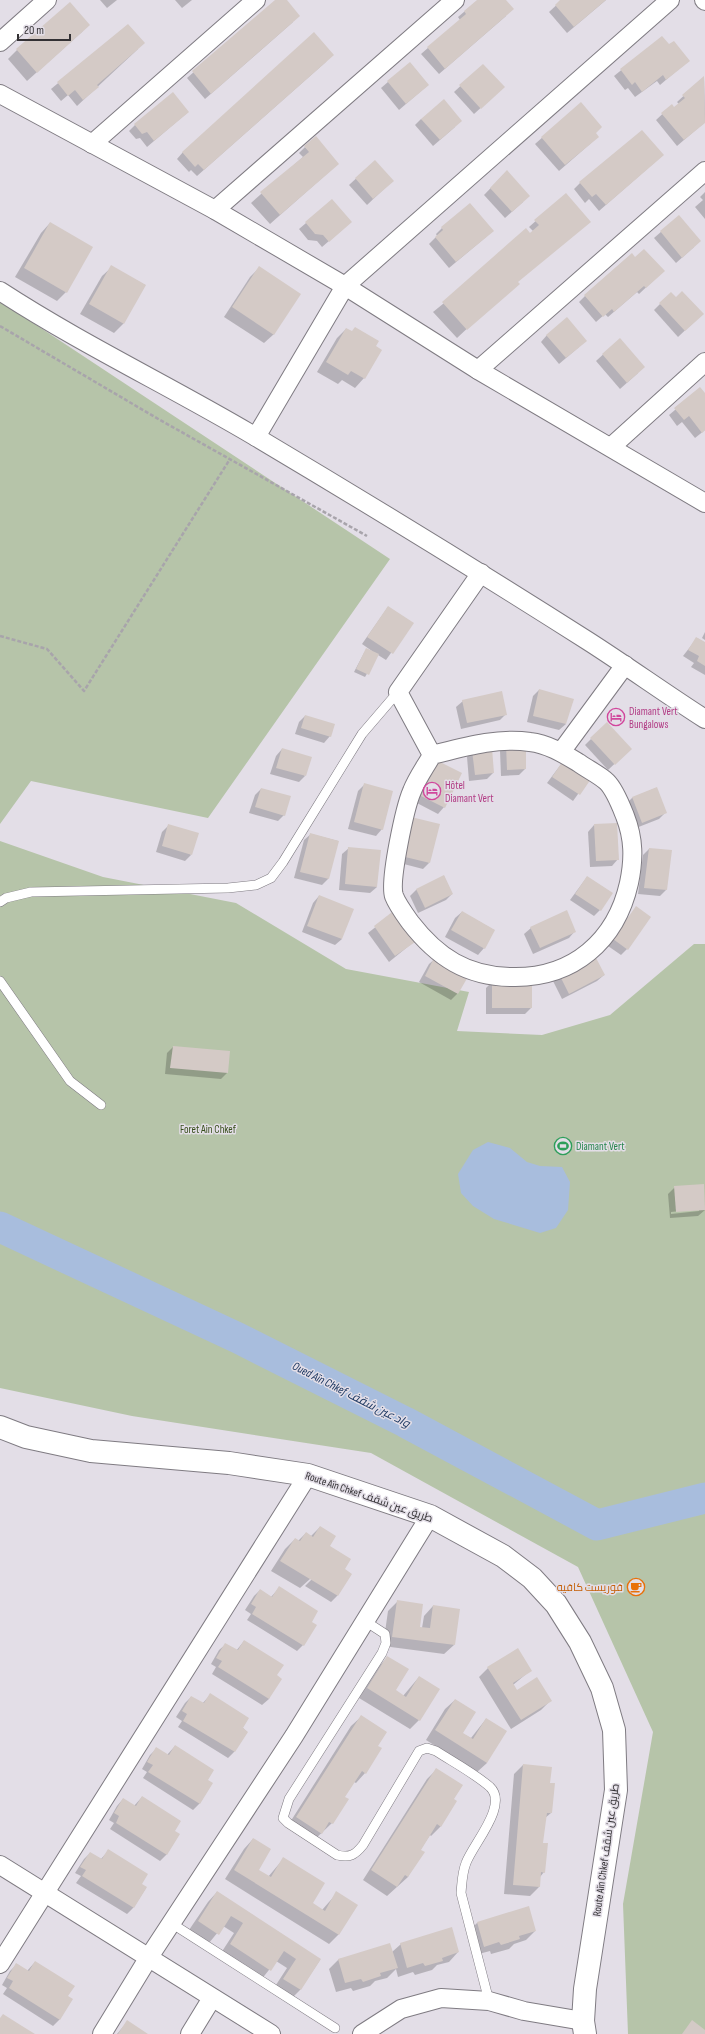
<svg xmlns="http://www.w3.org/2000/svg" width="705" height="2034" font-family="'Sofia Sans Condensed',Cairo,sans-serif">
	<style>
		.green { fill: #b6c4a9 }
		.water { fill: #a8bddd }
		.shadow { fill: #0003; fill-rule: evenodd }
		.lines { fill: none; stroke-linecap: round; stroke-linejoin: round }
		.river { stroke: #a8bddd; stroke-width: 31 }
		.building { fill: #d4cac6 }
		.service-casing { stroke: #7f7b82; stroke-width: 10 }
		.minor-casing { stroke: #7f7b82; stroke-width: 20 }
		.tertiary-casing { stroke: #7f7b82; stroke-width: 24 }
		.path { stroke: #a8a4ab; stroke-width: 2.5; stroke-dasharray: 4 2; stroke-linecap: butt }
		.service { stroke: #fff; stroke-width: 9 }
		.minor { stroke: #fff; stroke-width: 18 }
		.tertiary { stroke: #fff; stroke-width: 22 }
		.labels { text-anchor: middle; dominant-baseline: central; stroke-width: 3; stroke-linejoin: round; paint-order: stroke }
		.hotel-label { font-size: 11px; fill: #b23c85; stroke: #e3dee7; text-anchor: start }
		.park-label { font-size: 11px; fill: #384f1c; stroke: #e3dee7 }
		.leisure-label { font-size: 11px; fill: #27864d; stroke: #e3dee7; text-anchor: start }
		.street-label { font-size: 11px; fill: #333134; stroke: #e3dee7 }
		.food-label { font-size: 11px; fill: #c56008; stroke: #e3dee7; text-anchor: end }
		.water-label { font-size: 12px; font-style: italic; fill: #1c3761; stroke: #e3dee7 }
	</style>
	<rect width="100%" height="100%" fill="#e3dee7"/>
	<g class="green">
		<polygon points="0,301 390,559 208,818 31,781 0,824"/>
		<polygon points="0,841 103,877 236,903 346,969 469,992 457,1031 542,1035 610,1015 694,944 705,944 705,2034 628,2034 623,1904 653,1732 578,1567 371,1453 132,1416 0,1388"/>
	</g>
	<polygon class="water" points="488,1142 510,1148 527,1162 540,1166 562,1167 570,1182 568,1210 556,1228 540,1233 494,1219 473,1206 461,1193 458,1174 473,1150"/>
	<g class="shadow">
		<polygon points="100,0 117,0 107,8"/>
		<polygon points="175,0 192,0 182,8"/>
		<polygon points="276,0 285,0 293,22 205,99 187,78"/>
		<polygon points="478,0 505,0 506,16 439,74 421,54 460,20 458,17"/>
		<polygon points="562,0 606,0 567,33 549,12"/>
		<polygon points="128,25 138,49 77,106 68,95 61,101 51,89"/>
		<polygon points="83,31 27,81 8,59 17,50"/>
		<polygon points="662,37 669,46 688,61 660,85 657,81 635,97 628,88 625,90 614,76"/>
		<polygon points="327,61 197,176 191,170 189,172 177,159 183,152"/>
		<polygon points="410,63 428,85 399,110 381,88"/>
		<polygon points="483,65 497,93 474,114 454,92"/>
		<polygon points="704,77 705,122 677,146 656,120 671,106 674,109 679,104 677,102"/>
		<polygon points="580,104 595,134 591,143 559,171 535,144"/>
		<polygon points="188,112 147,147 140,138 136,139 129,131 135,125"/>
		<polygon points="421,119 455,127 433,146 415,125"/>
		<polygon points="305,147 331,170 270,224 251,203 303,157 299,153"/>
		<polygon points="375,161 386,187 367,205 349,185"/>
		<polygon points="656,161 599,211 589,199 585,203 574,189 580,183"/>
		<polygon points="507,171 523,202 505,218 484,195"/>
		<polygon points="705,192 705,219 695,207 703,200 700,197"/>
		<polygon points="566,194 517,282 457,338 433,312 533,231 529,227"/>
		<polygon points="332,201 344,228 322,247 317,241 308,240 299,229"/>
		<polygon points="679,216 694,247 676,263 654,238"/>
		<polygon points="50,223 66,292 57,301 15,277 41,233"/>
		<polygon points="442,228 486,237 449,268 429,244 437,236 436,234"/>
		<polygon points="112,267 145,285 123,324 114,333 80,314 102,276"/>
		<polygon points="259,268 274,334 264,343 224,317 250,277"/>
		<polygon points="657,277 639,294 637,292 608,317 605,314 596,322 579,302 585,296"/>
		<polygon points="660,304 696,320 678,337 654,310"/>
		<polygon points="346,329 364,378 355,388 342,380 338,384 317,372 337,338"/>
		<polygon points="547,335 579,347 559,364 541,342"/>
		<polygon points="620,339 638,373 620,389 596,361"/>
		<polygon points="700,389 705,395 705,430 695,438 682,422 677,426 669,415"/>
		<polygon points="388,607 412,623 386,660 378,655 365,677 354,672 364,653 366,650 372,651 362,644"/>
		<polygon points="705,632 705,640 702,638"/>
		<polygon points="697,638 705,643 705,675 691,667 694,663 683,656"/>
		<polygon points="539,690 566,724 559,730 527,722 533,696"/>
		<polygon points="463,701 506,714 500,720 461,729 456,707"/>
		<polygon points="305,716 330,736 324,743 295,734 299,722"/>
		<polygon points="591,739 624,755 608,770 585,745"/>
		<polygon points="507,745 525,769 519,775 501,776 500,751"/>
		<polygon points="282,749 305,776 299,782 270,774 276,756"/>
		<polygon points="473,751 493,773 487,779 469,781 467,757"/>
		<polygon points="565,759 591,776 573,801 547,783"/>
		<polygon points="439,762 444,807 438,814 415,802 432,768"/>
		<polygon points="364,785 382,829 376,836 348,829 358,791"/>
		<polygon points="656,788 665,813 659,819 636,828 626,804 632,798"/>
		<polygon points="261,789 284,815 278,821 249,813 255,795"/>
		<polygon points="406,824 429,863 423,869 396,862"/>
		<polygon points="169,825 191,855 185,861 156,852 162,832"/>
		<polygon points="594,825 618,859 612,866 590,867 588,832"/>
		<polygon points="311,834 338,841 328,879 322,885 294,878 304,840"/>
		<polygon points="349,848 377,887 370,893 339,890 342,854"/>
		<polygon points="649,849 666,890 660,896 638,894 643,855"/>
		<polygon points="444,876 452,894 446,900 418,913 410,896 416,890"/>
		<polygon points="587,877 600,910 594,916 570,900"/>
		<polygon points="319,896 342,939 335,945 302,932 313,903"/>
		<polygon points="637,908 627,949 621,955 608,946"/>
		<polygon points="396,911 416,940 389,962 368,933"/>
		<polygon points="462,912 494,930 484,948 478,955 445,937 455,918"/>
		<polygon points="531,928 575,931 569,938 533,954 524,934"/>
		<polygon points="436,958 458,993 451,1000 419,982 429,964"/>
		<polygon points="559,975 604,975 597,981 562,999 553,981"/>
		<polygon points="492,982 531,1008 525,1014 486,1014 486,988"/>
		<polygon points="173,1047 229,1052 227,1073 221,1079 165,1074 167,1053"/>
		<path d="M 675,1187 L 705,1210 L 698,1216 L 670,1218 L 668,1194 ZM 699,1209 L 699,1211 L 671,1214 L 671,1212 Z"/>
		<polygon points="320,1527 329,1547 344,1570 350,1574 337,1596 331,1602 305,1586 312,1579 310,1579 300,1588 271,1571 285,1549 295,1539 298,1541 306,1533 311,1536"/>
		<polygon points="279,1588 310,1622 303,1645 297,1651 247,1620 251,1614 245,1610 254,1596 260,1590 271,1597"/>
		<polygon points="398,1601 419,1628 422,1628 424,1616 433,1606 454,1645 444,1654 383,1646 388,1611"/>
		<polygon points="244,1641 276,1676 269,1699 262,1705 212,1674 216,1667 211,1664 219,1650 226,1644 236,1651"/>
		<polygon points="387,1658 394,1690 403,1696 419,1677 419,1720 410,1729 359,1698 378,1667"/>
		<polygon points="488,1668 531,1670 513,1685 517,1691 551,1700 541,1710 511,1729 479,1677"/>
		<polygon points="210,1695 247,1732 234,1752 228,1758 178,1727 182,1721 176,1717 185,1703 191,1697 202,1704"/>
		<polygon points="455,1700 461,1733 471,1738 486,1719 487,1763 477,1772 426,1740 445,1709"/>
		<polygon points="361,1717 377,1746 365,1773 356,1783 354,1782 344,1797 332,1823 311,1843 287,1827 351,1726"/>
		<polygon points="175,1746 207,1780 200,1803 193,1810 143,1778 147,1772 142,1769 150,1755 156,1749 167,1755"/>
		<polygon points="523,1765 549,1784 551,1813 545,1818 542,1844 544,1872 540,1877 539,1887 530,1896 504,1894 514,1774"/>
		<polygon points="436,1770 453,1799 441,1826 431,1836 430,1835 420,1850 408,1877 387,1896 363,1880 427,1779"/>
		<polygon points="142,1797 174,1831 167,1854 160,1861 110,1829 114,1823 109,1820 117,1806 123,1799 134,1806"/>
		<polygon points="253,1839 257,1870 268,1877 284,1858 311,1904 322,1910 337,1893 339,1934 329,1944 225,1879 244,1849"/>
		<polygon points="109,1850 140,1884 146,1888 133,1908 127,1914 76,1883 81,1876 75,1873 84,1859 90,1853 101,1859"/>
		<polygon points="217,1892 320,1960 300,1990 291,1999 274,1988 287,1968 276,1961 261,1980 221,1953 234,1933 223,1926 209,1943 189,1930 208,1902"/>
		<polygon points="477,1923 535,1931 526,1940 514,1944 509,1949 491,1954 490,1951 475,1955 468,1932"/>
		<polygon points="401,1944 458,1952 449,1962 437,1965 432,1970 415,1975 413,1972 398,1977 396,1969 387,1978 375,1981 370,1986 353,1991 351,1988 336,1992 329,1969 339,1959 392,1952"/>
		<polygon points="35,1962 67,1996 60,2019 53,2026 3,1994 7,1988 2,1985 10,1971 17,1964 27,1971"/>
		<polygon points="127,2022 146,2034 117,2034"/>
	</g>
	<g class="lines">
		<polyline class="river" points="0,1227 238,1338 405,1422 597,1525 705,1498"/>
	</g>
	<g class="building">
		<polygon points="275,0 287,0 300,16 211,94 192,71"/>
		<polygon points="477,0 506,0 514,9 445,69 427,47 466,14 464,11"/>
		<polygon points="560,0 606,0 574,27 555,5"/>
		<polygon points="70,2 90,25 37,73 16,49"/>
		<polygon points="128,24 145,43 97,85 99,87 83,100 75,90 68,96 57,82"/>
		<polygon points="314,32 334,55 204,170 198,164 195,167 182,152"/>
		<polygon points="662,36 669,44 674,41 690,61 666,80 663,75 642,92 635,82 632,85 620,69"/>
		<polygon points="410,62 429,85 406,104 387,81"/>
		<polygon points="483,64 505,87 481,109 459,85"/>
		<polygon points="704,76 705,123 684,140 661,113 672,104 674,107 685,98 682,95"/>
		<polygon points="173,92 189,112 154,141 147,132 142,134 134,124"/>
		<polygon points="444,99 462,121 440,140 421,119"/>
		<polygon points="581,102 602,127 596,133 599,137 565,165 541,137"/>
		<polygon points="642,130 664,155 606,205 596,194 592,197 579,182"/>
		<polygon points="316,136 339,164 280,215 260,192 309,152 304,146"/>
		<polygon points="375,160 394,181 373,199 355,178"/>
		<polygon points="507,170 530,196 512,212 490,188"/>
		<polygon points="566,193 591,222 518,282 520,284 467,330 442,302 526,228 530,233 539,225 534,220"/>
		<polygon points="332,199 352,222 329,242 323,235 315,234 305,222"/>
		<polygon points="470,203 494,231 456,262 435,237 443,230 441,227"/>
		<polygon points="679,215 701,241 682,258 660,231"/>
		<polygon points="50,222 93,247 67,293 24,268"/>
		<polygon points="644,249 665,271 646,288 644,286 614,312 612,309 603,317 584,295 632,253 635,257"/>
		<polygon points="111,265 146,285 124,324 89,304"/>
		<polygon points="259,266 301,294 274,335 232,307"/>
		<polygon points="682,291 704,314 685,331 659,303 671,292 676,297"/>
		<polygon points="567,317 587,341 566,358 546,335"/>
		<polygon points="355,327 379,341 376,346 382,350 365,379 351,371 348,375 326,362 346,328 352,331"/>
		<polygon points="620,338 645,367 627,383 602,354"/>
		<polygon points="700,387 705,393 705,430 702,433 689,416 684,420 674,408"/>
		<polygon points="388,606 414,623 393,654 367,637"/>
		<polygon points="696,637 705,642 705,666 697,661 699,656 688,650"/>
		<polygon points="366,648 379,654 369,675 356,669"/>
		<polygon points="539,689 574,699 566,724 533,716"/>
		<polygon points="502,691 507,715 467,723 462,700"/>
		<polygon points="305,715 335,724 331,737 301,728"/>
		<polygon points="607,722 632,749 615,765 590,738"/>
		<polygon points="506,744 526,744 526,769 507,770"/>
		<polygon points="282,748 312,757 306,776 276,768"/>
		<polygon points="492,748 494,773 475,775 472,750"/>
		<polygon points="565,758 593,776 580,795 552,777"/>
		<polygon points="438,761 462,773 445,808 421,796"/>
		<polygon points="364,783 393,791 383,830 354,822"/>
		<polygon points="657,787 667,813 642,823 632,797"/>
		<polygon points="261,788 291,796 285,816 255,807"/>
		<polygon points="411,817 440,824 430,863 401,856"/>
		<polygon points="617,823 619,860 596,861 594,824"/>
		<polygon points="168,824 199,833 192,855 162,846"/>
		<polygon points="310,833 339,841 329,879 300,872"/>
		<polygon points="348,847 381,850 377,887 345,884"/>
		<polygon points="649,848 672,850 667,890 644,888"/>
		<polygon points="444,875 453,894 425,908 416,889"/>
		<polygon points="587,876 613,893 601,911 575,894"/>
		<polygon points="319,895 354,909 342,939 307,926"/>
		<polygon points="636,906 651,917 628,950 613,939"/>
		<polygon points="396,909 418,940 395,956 374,926"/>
		<polygon points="567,910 576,932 540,948 530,927"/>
		<polygon points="462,911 495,930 485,949 451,930"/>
		<polygon points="435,956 469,975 458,994 425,976"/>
		<polygon points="595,956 605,975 569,994 559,974"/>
		<rect x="492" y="981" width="40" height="27"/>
		<polygon points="173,1046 230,1051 228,1073 170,1068"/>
		<polygon points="704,1184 705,1210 676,1212 674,1186"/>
		<polygon points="320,1526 336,1536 330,1546 351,1559 345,1569 352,1574 338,1596 280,1561 295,1538 300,1541 306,1532 313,1537"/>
		<polygon points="279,1586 318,1611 312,1622 317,1625 304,1646 252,1614 256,1607 251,1604 260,1589 272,1597"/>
		<polygon points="397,1600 423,1604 420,1627 430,1628 433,1605 460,1609 455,1645 392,1637"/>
		<polygon points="244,1640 284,1665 277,1675 282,1679 269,1699 218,1667 222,1661 216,1658 225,1643 238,1650"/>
		<polygon points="518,1648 532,1671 513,1683 517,1690 537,1677 552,1701 521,1720 487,1667"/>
		<polygon points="387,1656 409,1669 396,1690 406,1697 419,1676 440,1689 420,1721 367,1688"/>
		<polygon points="210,1693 249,1718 243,1728 248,1732 235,1752 183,1721 187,1714 182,1711 191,1696 204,1703"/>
		<polygon points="455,1699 476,1712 463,1733 473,1739 486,1718 507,1731 487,1763 435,1730"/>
		<polygon points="361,1715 387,1732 378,1746 382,1748 366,1774 362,1771 345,1797 349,1799 333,1824 329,1822 322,1834 296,1817"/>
		<polygon points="175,1745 214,1770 208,1780 213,1783 200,1804 148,1772 153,1765 147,1762 156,1747 169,1755"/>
		<polygon points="523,1764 552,1767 550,1783 555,1783 552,1813 547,1813 543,1843 548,1843 545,1873 541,1872 540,1887 513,1885"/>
		<polygon points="436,1768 463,1785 454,1799 457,1801 441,1827 437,1824 421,1850 425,1852 408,1877 405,1875 397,1887 371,1870"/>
		<polygon points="142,1796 181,1821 175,1831 180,1834 167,1855 116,1823 119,1816 114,1813 123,1798 136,1806"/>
		<polygon points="253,1838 271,1849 259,1870 271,1877 283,1857 325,1883 313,1903 325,1911 336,1891 358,1905 339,1935 234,1870"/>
		<polygon points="108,1849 148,1874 142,1884 147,1887 134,1908 82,1876 86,1870 80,1867 90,1852 102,1859"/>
		<polygon points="217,1891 321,1959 301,1990 283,1979 296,1959 284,1951 271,1971 230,1944 243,1923 231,1916 219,1935 198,1921"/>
		<polygon points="529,1906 536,1931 519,1936 520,1939 501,1945 499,1942 484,1947 477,1922"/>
		<polygon points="452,1927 459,1952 442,1958 443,1961 425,1966 423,1963 407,1968 400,1943"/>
		<polygon points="390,1943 398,1968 380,1973 381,1976 363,1982 361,1979 345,1983 338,1959"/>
		<polygon points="35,1961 75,1986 68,1996 73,1999 60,2020 9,1988 13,1981 7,1978 16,1963 29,1971"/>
		<polygon points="3,2014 22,2026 35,2034 0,2034 0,2018"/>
		<polygon points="127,2020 148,2034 118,2034"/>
		<polygon points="692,2020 705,2030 705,2034 682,2034"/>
	</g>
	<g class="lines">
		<defs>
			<g id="service">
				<polyline points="0,902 6,898 31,892 228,888 256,885 271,878 283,862 362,734 398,692"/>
				<polyline points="0,981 70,1081 101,1105"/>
				<path d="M 365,1621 L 385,1634 L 386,1643 L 382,1653 L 289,1799 L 283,1818 L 288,1823 L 337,1855 C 350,1858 355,1855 363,1845 L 419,1751 L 427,1748 L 436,1751 C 453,1762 474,1773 490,1787 C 509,1805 473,1844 466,1863 C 462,1873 462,1883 461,1893 L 489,2001"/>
				<polyline points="171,1923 335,2028"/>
			</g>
			<g id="minor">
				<polyline points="704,0 705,1"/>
				<polyline points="0,42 47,0"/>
				<polyline points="0,94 215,210 345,286 478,370 705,503"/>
				<polyline points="92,144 256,0"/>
				<polyline points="215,210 455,0"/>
				<path d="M 0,291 C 83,345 172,387 256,437 C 367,503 478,571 588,641 C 627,666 666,694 705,719"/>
				<polyline points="478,370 705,171"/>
				<polyline points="256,437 345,286 670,0"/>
				<polyline points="611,447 705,362"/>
				<polyline points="561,752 625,665"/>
				<path d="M 432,755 C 464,747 498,737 530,742 C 548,744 564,754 579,763 C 587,769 600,775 607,782 C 615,790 621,806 625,816 C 634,839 634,859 629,883 C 616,941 573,978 513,977 C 467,977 437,957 410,922 C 405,915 397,904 394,896 C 389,881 405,807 412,791 C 417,778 426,766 432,755 L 398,692 L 481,573"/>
				<polyline points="0,1865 271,2034"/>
				<polyline points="0,1964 308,1475"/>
				<polyline points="102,2034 149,1957 294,1736 430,1516"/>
				<polyline points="190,2034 212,1998"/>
				<polyline points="362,2034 401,2009 441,1998 489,2001 524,2011 583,2021"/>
			</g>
			<polyline id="tertiary" points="0,1427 26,1437 91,1451 229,1463 308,1475 430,1516 503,1556 532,1578 556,1604 580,1642 602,1688 614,1730 616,1790 585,1989 583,2021 585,2034"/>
		</defs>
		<use href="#service" class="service-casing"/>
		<use href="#minor" class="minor-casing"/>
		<use href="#tertiary" class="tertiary-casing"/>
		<g class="path">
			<polyline points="0,326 160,420 367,536"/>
			<polyline points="0,636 47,649 84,691 230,459"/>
		</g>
		<use href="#service" class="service"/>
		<use href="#minor" class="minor"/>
		<use href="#tertiary" class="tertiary"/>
	</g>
	<defs>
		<symbol id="hotel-ring" viewBox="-11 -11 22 22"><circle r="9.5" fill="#e3dee7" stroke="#d1479c" stroke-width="1.5"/><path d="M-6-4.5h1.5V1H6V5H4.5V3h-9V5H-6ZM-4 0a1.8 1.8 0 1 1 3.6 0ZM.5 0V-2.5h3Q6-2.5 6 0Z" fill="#d1479c"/></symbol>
		<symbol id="stadium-ring" viewBox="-11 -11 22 22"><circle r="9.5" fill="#e3dee7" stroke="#2e9e5b" stroke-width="1.5"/><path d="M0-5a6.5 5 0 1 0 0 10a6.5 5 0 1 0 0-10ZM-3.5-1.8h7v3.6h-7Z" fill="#2e9e5b"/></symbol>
		<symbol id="cafe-ring" viewBox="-11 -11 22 22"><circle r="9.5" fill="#e3dee7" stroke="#e8710a" stroke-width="1.5"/><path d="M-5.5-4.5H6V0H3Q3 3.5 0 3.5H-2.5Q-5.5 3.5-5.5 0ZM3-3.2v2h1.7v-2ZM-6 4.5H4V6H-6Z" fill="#e8710a"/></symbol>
	</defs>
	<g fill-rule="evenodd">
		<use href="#hotel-ring" x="606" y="707" width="20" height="20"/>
		<use href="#hotel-ring" x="422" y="781" width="20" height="20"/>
		<use href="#stadium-ring" x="553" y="1136" width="20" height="20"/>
		<use href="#cafe-ring" x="626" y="1577" width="20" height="20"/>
	</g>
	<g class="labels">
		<g class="hotel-label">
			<text x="629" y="711">Diamant Vert<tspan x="629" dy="13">Bungalows</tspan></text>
			<text x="445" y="785">Hôtel<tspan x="445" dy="13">Diamant Vert</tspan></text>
		</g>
		<g class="park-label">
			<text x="208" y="1129">Foret Ain Chkef</text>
		</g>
		<g class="leisure-label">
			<text x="576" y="1146">Diamant Vert</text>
		</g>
		<g class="street-label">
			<text transform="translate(369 1497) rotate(19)">Route Aïn Chkef طريق عين شقف</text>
			<text transform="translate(606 1850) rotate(-82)">Route Aïn Chkef طريق عين شقف</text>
		</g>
		<g class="food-label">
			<text x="623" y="1587">فوريست كافيه</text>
		</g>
		<g class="water-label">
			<text transform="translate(351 1395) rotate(27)">Oued Aïn Chkef واد عين شقف</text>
		</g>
	</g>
	<path d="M18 34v6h52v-6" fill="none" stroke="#333134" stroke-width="2"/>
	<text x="24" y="34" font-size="12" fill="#333134" stroke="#e3dee7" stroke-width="3" paint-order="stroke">20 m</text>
</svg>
